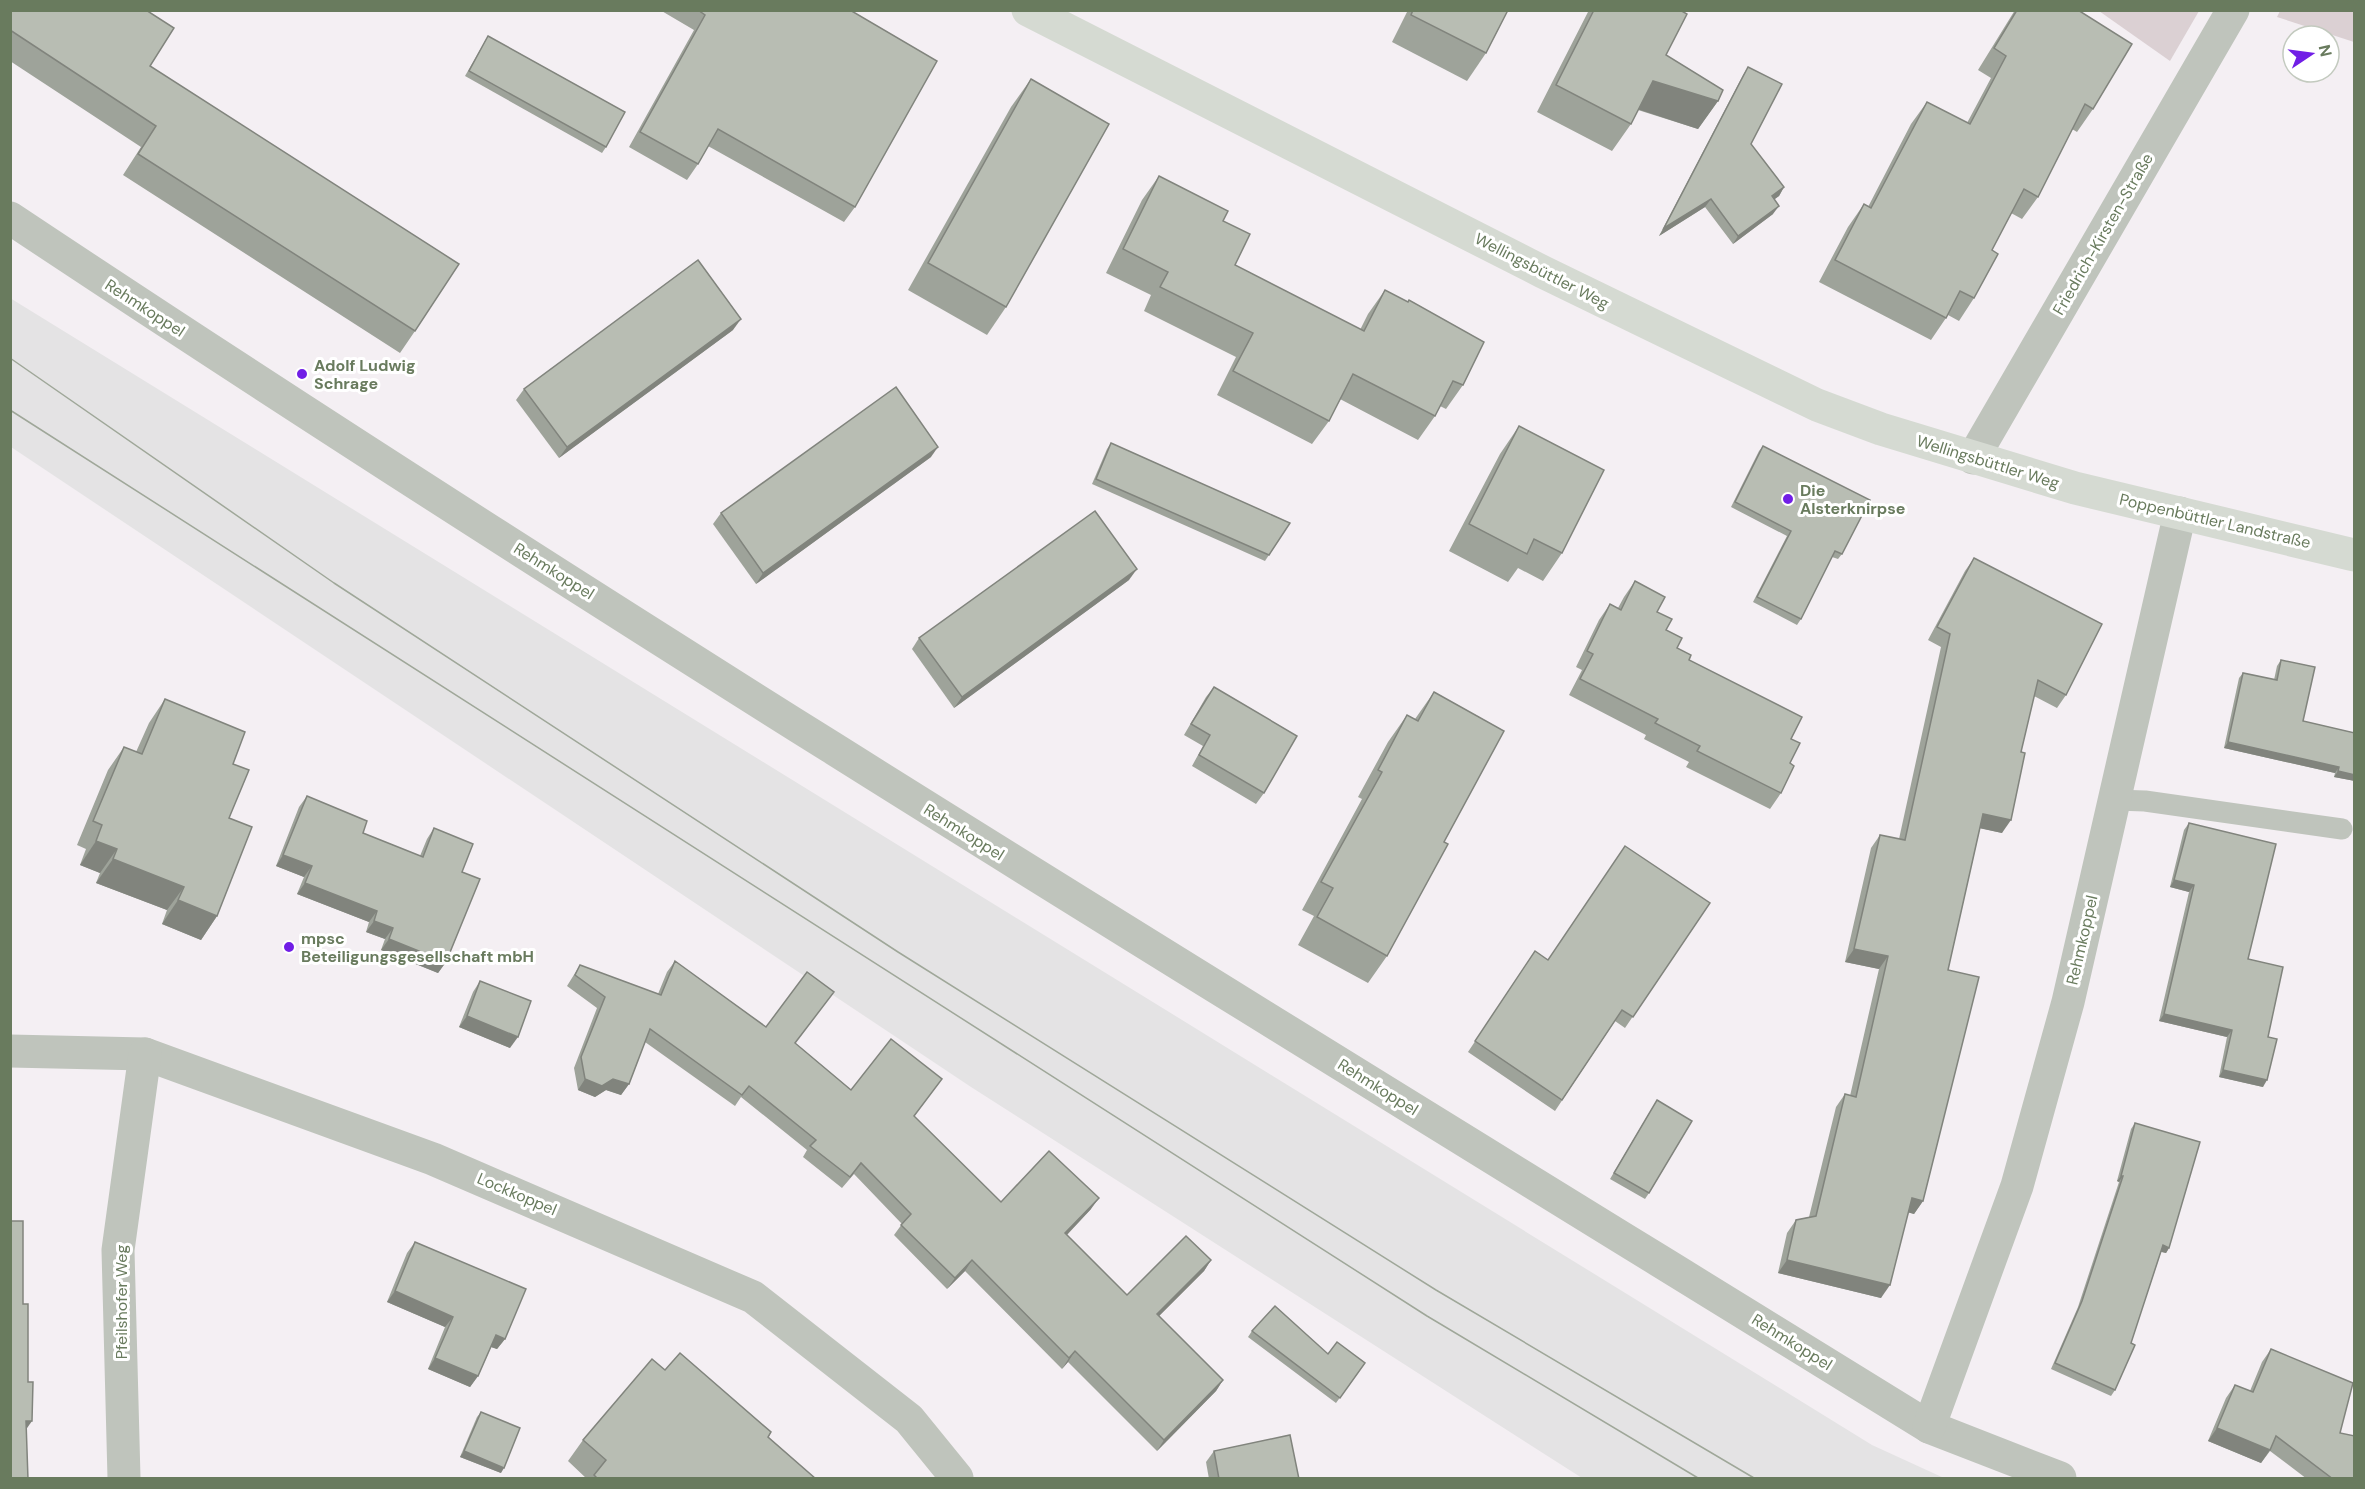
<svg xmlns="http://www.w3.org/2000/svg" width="2365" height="1489" font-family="'DM Sans',sans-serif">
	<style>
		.built { fill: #e4e3e4 }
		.green { fill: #dbd0d3 }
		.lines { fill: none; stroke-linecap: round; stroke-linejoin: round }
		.service { stroke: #bfc4bc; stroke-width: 21 }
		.minor { stroke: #bfc4bc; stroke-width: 33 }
		.secondary { stroke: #d5dad2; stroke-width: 33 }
		.tram { stroke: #9fa799; stroke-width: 1.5 }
		.wall { fill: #9ea39a }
		.shaded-wall { fill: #81847d }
		.building { fill: #b8bdb3; stroke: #81847d; stroke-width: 1.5 }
		.poi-dot { fill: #711ee6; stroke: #fff; stroke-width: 2 }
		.labels { text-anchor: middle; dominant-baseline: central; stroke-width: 6; stroke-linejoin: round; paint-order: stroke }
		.street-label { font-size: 16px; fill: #697b5e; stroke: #fff }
		.poi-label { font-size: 16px; font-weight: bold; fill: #697b5e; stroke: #fff; text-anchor: start }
	</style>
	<rect width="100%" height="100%" fill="#f4eff3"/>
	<polygon class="built" points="10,298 1872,1445 1944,1478 1582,1478 971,1087 11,447"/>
	<g class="green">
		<polygon points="2099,11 2199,11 2170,61"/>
		<polygon points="2280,11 2354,11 2354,42 2277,17"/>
	</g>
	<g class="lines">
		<polyline class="service" points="2115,800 2145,801 2342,829"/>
		<g class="minor">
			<path d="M 10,218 C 640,637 1286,1030 1929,1427 L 2060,1478"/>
			<polyline points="1973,458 2233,10"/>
			<polyline points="10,1051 145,1054 433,1159 753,1297 909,1419 957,1478"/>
			<polyline points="1929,1427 2017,1186 2068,1002 2180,513"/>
			<polyline points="124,1478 118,1250 145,1054"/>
		</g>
		<polyline class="secondary" points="1028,10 1543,272 1817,405 1881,429 2075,488 2354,555"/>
		<g class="tram">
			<polyline points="10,358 334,583 898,952 1436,1290 1754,1478"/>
			<polyline points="10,410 1427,1316 1698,1478"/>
		</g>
	</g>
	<g class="wall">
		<polygon points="10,10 415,331 400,353 123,175 141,147 10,61"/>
		<polygon points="660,10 850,10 855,207 844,222 708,146 698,164 687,180 629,147 694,30"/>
		<polygon points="1408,10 1508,10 1486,53 1467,81 1392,42"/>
		<polygon points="1589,10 1680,10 1666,55 1718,101 1698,129 1638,110 1631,124 1612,151 1537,112"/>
		<polygon points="2015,10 2078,10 2093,109 2077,132 2072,129 2038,197 2022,219 2011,213 1992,250 1974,298 1959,321 1948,315 1931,340 1819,282 1848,227 1864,204 1868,207 1911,124 1927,102 1967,123 1991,78 1978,70"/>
		<polygon points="488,36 606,147 602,153 465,76"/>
		<polygon points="1748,67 1751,144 1784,187 1779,196 1774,199 1773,214 1733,244 1705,207 1659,236 1743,75"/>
		<polygon points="1031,79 1006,307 987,335 908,290 1011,107"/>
		<polygon points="1159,176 1223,221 1235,265 1360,330 1368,314 1385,290 1463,385 1446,409 1440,406 1435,416 1418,440 1340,399 1329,421 1312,444 1217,395 1236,357 1144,311 1151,295 1106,273 1142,200"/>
		<polygon points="733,330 559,458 516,400 524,389"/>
		<polygon points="1519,426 1562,553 1543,581 1518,568 1508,582 1449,551 1500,454"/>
		<polygon points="1111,443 1290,523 1265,561 1092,484 1107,449"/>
		<polygon points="1763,446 1842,554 1838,559 1832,557 1801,619 1797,625 1753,602 1787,536 1731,507 1759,451"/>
		<polygon points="931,457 756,584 713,524 721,513"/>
		<polygon points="1974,558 2066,695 2057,708 2034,696 2002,833 1980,828 1948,970 1923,1201 1914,1214 1908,1212 1881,1298 1778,1273 1787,1233 1796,1220 1809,1217 1836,1107 1845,1094 1850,1096 1879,969 1845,962 1871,848 1880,835 1899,839 1941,647 1928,640 1965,571"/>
		<polygon points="1129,580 954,708 912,649 919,638"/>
		<polygon points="1635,581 1657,612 1666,630 1677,648 1689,660 1791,739 1790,763 1781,793 1770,809 1686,767 1689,762 1644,739 1646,735 1569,695 1582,670 1576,667 1599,620 1610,604 1618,608 1624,597"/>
		<polygon points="2281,660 2303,721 2355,733 2355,781 2334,777 2335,773 2224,748 2239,678 2243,673 2274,680 2277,666"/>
		<polygon points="1214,687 1264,793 1256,804 1192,766 1203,746 1184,735 1206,697"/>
		<polygon points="1434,692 1444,842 1387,956 1368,983 1298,945 1314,916 1302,910 1362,799 1358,797 1388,742 1407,715 1415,719"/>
		<polygon points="165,699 233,764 229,818 217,916 201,940 162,924 167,910 96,883 100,873 80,865 86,849 77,845 108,770 124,747 136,752 149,723"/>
		<polygon points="307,796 363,833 420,856 427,839 434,828 462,872 446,962 438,973 381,950 385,939 366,932 369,922 297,894 304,877 276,866 299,807"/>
		<polygon points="2189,823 2248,959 2268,1037 2263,1087 2219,1077 2227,1037 2159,1021 2189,892 2170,887 2184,830"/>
		<polygon points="1710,903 1625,1028 1615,1021 1555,1111 1468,1052 1535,951 1548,960"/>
		<polygon points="675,961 766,1027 796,1044 851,1090 942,1079 914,1116 1001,1202 1091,1209 1067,1235 1127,1295 1211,1260 1204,1271 1159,1316 1223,1380 1216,1391 1157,1451 1068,1362 1062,1369 965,1271 947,1289 894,1235 902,1224 854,1174 842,1188 803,1157 807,1150 741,1097 735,1106 645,1042 629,1084 621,1095 606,1090 595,1097 578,1090 574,1068 597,1008 567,986 580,965 658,994 667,972"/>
		<polygon points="480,981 510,1048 459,1027 473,992"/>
		<polygon points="1657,1100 1649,1193 1645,1199 1610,1179"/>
		<polygon points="2135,1123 2169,1248 2166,1253 2161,1252 2115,1390 2111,1396 2051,1369 2078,1307 2119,1182 2117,1181 2131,1129"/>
		<polygon points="415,1242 505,1339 497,1349 491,1347 478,1376 470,1387 428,1369 445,1327 387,1302 407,1253"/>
		<polygon points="1252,1331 1328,1354 1365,1363 1336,1403 1248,1337"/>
		<polygon points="2271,1349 2340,1433 2355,1479 2307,1479 2270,1451 2261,1463 2208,1441 2226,1398 2235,1385 2250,1391 2262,1362"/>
		<polygon points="665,1370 771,1432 768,1438 816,1479 587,1479 568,1461 583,1440"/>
		<polygon points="481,1412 501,1473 460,1457 477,1417"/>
		<polygon points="1214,1451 1299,1479 1209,1479 1206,1462"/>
	</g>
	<g class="shaded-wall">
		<polygon points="1653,81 1718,101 1698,129 1634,108"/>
		<polygon points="1784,187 1779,196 1767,205 1772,196"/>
		<polygon points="1711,199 1705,207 1659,236 1664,228"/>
		<polygon points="1779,206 1773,214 1733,244 1738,236"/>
		<polygon points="741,319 733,330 559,458 567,447"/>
		<polygon points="938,447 931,457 756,584 763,573"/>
		<polygon points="1137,569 1129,580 954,708 962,697"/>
		<polygon points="2228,742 2339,767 2335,773 2224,748"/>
		<polygon points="2338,771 2355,775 2355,781 2334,777"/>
		<polygon points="1983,814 2011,820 2002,833 1974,827"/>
		<polygon points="96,841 117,849 100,873 80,865"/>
		<polygon points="283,855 312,866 304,877 276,866"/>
		<polygon points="113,859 184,887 167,910 96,883"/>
		<polygon points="2174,880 2194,885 2189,892 2170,887"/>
		<polygon points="305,883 377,911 369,922 297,894"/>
		<polygon points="178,900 217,916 201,940 162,924"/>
		<polygon points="374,921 393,928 385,939 366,932"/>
		<polygon points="389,939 446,962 438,973 381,950"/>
		<polygon points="1854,949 1888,956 1879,969 1845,962"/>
		<polygon points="2164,1014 2232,1030 2227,1037 2159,1021"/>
		<polygon points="467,1016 518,1037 510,1048 459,1027"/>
		<polygon points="2223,1070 2267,1080 2263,1087 2219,1077"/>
		<polygon points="585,1079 613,1079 629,1084 621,1095 606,1090 595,1097 578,1090"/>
		<polygon points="2121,1176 2123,1176 2119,1182 2117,1181"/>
		<polygon points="1099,1198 1091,1209 1058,1244 1065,1233"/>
		<polygon points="1912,1198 1923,1201 1914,1214 1903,1211"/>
		<polygon points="2163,1245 2169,1248 2166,1253 2159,1251"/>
		<polygon points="972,1260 965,1271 947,1289 955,1278"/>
		<polygon points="1211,1260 1204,1271 1150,1325 1157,1314"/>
		<polygon points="1787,1260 1890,1285 1881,1298 1778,1273"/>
		<polygon points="395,1291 453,1317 445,1327 387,1302"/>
		<polygon points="496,1335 505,1339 497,1349 488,1346"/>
		<polygon points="1075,1351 1068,1362 1062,1369 1069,1358"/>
		<polygon points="435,1358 478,1376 470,1387 428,1369"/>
		<polygon points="1223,1380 1216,1391 1157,1451 1164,1440"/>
		<polygon points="26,1421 32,1421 25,1431"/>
		<polygon points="2217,1428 2270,1450 2261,1463 2208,1441"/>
		<polygon points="464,1451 504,1468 501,1473 460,1457"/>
	</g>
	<g class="building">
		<polygon points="10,10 146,10 174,28 150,66 459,264 415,331 138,154 156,126 10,30"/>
		<polygon points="698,10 850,10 937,61 855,207 718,129 698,164 640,132 705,15"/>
		<polygon points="1413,10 1508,10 1486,53 1411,15"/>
		<polygon points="1594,10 1680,10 1687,14 1666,55 1723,90 1718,101 1653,81 1631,124 1556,85"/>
		<polygon points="2017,10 2078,10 2132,44 2093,109 2085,104 2038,197 2024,189 1992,250 1998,254 1974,298 1960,291 1946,318 1835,260 1864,204 1871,208 1927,102 1970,124 2006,56 1994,48"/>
		<polygon points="488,36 625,112 606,147 469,71"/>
		<polygon points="1748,67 1782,84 1751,144 1784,187 1772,196 1779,206 1738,236 1711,199 1664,228"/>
		<polygon points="1031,79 1109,124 1006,307 928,263"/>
		<polygon points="1159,176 1228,211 1223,221 1250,234 1235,265 1364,331 1385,290 1408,302 1409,300 1484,342 1463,385 1453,381 1435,416 1353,374 1329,421 1233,371 1253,333 1160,287 1168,272 1123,249"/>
		<polygon points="698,260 741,319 567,447 524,389"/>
		<polygon points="896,387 938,447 763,573 721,513"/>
		<polygon points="1519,426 1604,470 1562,553 1534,539 1527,554 1469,524"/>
		<polygon points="1111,443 1290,523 1269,555 1096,479"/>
		<polygon points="1763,446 1870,500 1842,554 1835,551 1801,619 1757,597 1791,531 1735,502"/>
		<polygon points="1095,511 1137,569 962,697 919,638"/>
		<polygon points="1974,558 2102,624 2066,695 2038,680 2021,752 2025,753 2011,820 1983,814 1948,970 1979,977 1923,1201 1912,1198 1890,1285 1787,1260 1796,1220 1816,1216 1845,1094 1856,1097 1888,956 1854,949 1880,835 1905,840 1950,634 1937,627"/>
		<polygon points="1635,581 1665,597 1657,612 1672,619 1666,630 1682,638 1677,648 1691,655 1689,660 1802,717 1791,739 1800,743 1790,763 1794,766 1781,793 1697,751 1700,746 1655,723 1658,719 1580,679 1593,654 1587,651 1610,604 1621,610"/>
		<polygon points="2281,660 2315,667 2303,721 2355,733 2355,775 2338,771 2339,767 2228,742 2243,673 2277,680"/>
		<polygon points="1214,687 1297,736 1264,793 1199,755 1210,735 1191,724"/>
		<polygon points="1434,692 1504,731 1444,842 1448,844 1387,956 1317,917 1333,888 1321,882 1382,772 1378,770 1407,715 1418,721"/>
		<polygon points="165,699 245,732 233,764 249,770 229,818 252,827 217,916 178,900 184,887 113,859 117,849 96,841 102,825 93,821 124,747 142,754"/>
		<polygon points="307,796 367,821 363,833 423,857 434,828 473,844 462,872 480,879 446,962 389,939 393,928 374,921 377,911 305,883 312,866 283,855"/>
		<polygon points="2189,823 2276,844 2248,959 2283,967 2268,1037 2277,1039 2267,1080 2223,1070 2232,1030 2164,1014 2194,885 2174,880"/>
		<polygon points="1625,846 1710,903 1633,1017 1622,1010 1562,1100 1475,1041 1535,951 1548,960"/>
		<polygon points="675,961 766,1027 807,972 834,992 795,1043 851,1090 891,1039 942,1079 914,1116 1001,1202 1049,1151 1099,1198 1065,1233 1127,1295 1186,1236 1211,1260 1157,1314 1223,1380 1164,1440 1075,1351 1069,1358 972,1260 955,1278 901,1225 911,1214 861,1163 850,1177 810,1146 816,1140 749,1086 742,1095 650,1029 629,1084 613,1079 602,1086 585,1079 581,1057 605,997 575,975 580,965 661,995"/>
		<polygon points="480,981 531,1001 518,1037 467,1016"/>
		<polygon points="1657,1100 1692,1121 1649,1193 1614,1173"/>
		<polygon points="2135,1123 2200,1142 2169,1248 2163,1245 2131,1343 2135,1345 2115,1390 2055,1363 2082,1301 2123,1176 2121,1176"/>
		<polygon points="10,1221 23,1221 23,1304 28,1304 28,1382 33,1382 32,1421 26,1421 28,1479 10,1479"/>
		<polygon points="415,1242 526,1289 505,1339 496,1335 478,1376 435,1358 453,1317 395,1291"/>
		<polygon points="1275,1306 1328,1354 1337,1342 1365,1363 1340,1398 1252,1331"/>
		<polygon points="2271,1349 2353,1383 2340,1433 2355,1436 2355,1479 2333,1479 2276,1436 2270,1450 2217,1428 2235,1385 2253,1392"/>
		<polygon points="680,1353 771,1432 768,1437 816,1479 598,1479 594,1475 606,1460 583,1440 652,1359 665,1370"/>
		<polygon points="481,1412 520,1428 504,1468 464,1451"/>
		<polygon points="1290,1435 1299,1479 1219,1479 1214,1451"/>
	</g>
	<g class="poi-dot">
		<circle cx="302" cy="374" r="6"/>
		<circle cx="1788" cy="499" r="6"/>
		<circle cx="289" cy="947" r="6"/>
	</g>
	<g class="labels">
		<g class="street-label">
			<text transform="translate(2103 234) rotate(-60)">Friedrich-Kirsten-Straße</text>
			<text transform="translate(1542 271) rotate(27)">Wellingsbüttler Weg</text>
			<text transform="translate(145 308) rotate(33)">Rehmkoppel</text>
			<text transform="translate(1988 462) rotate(17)">Wellingsbüttler Weg</text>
			<text transform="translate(2215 521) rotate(13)">Poppenbüttler Landstraße</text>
			<text transform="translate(554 571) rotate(32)">Rehmkoppel</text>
			<text transform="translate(964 832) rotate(32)">Rehmkoppel</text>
			<text transform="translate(2082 940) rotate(-77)">Rehmkoppel</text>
			<text transform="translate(1378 1087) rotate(32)">Rehmkoppel</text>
			<text transform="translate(517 1194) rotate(23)">Lockkoppel</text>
			<text transform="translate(121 1302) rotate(-90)">Pfeilshofer Weg</text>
			<text transform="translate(1792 1342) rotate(32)">Rehmkoppel</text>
		</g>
		<g class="poi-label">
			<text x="314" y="365">Adolf Ludwig<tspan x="314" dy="18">Schrage</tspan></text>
			<text x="1800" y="490">Die<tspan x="1800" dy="18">Alsterknirpse</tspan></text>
			<text x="301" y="938">mpsc<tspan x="301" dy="18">Beteiligungsgesellschaft mbH</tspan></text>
		</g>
	</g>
	<rect width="2365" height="1489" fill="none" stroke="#697b5e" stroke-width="24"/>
	<g transform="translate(2311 54) rotate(77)"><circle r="28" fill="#ffffff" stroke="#c3cabf" stroke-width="1.5"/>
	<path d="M0-4.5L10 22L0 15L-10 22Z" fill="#711ee6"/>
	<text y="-9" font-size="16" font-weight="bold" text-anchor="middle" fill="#697b5e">N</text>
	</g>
</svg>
